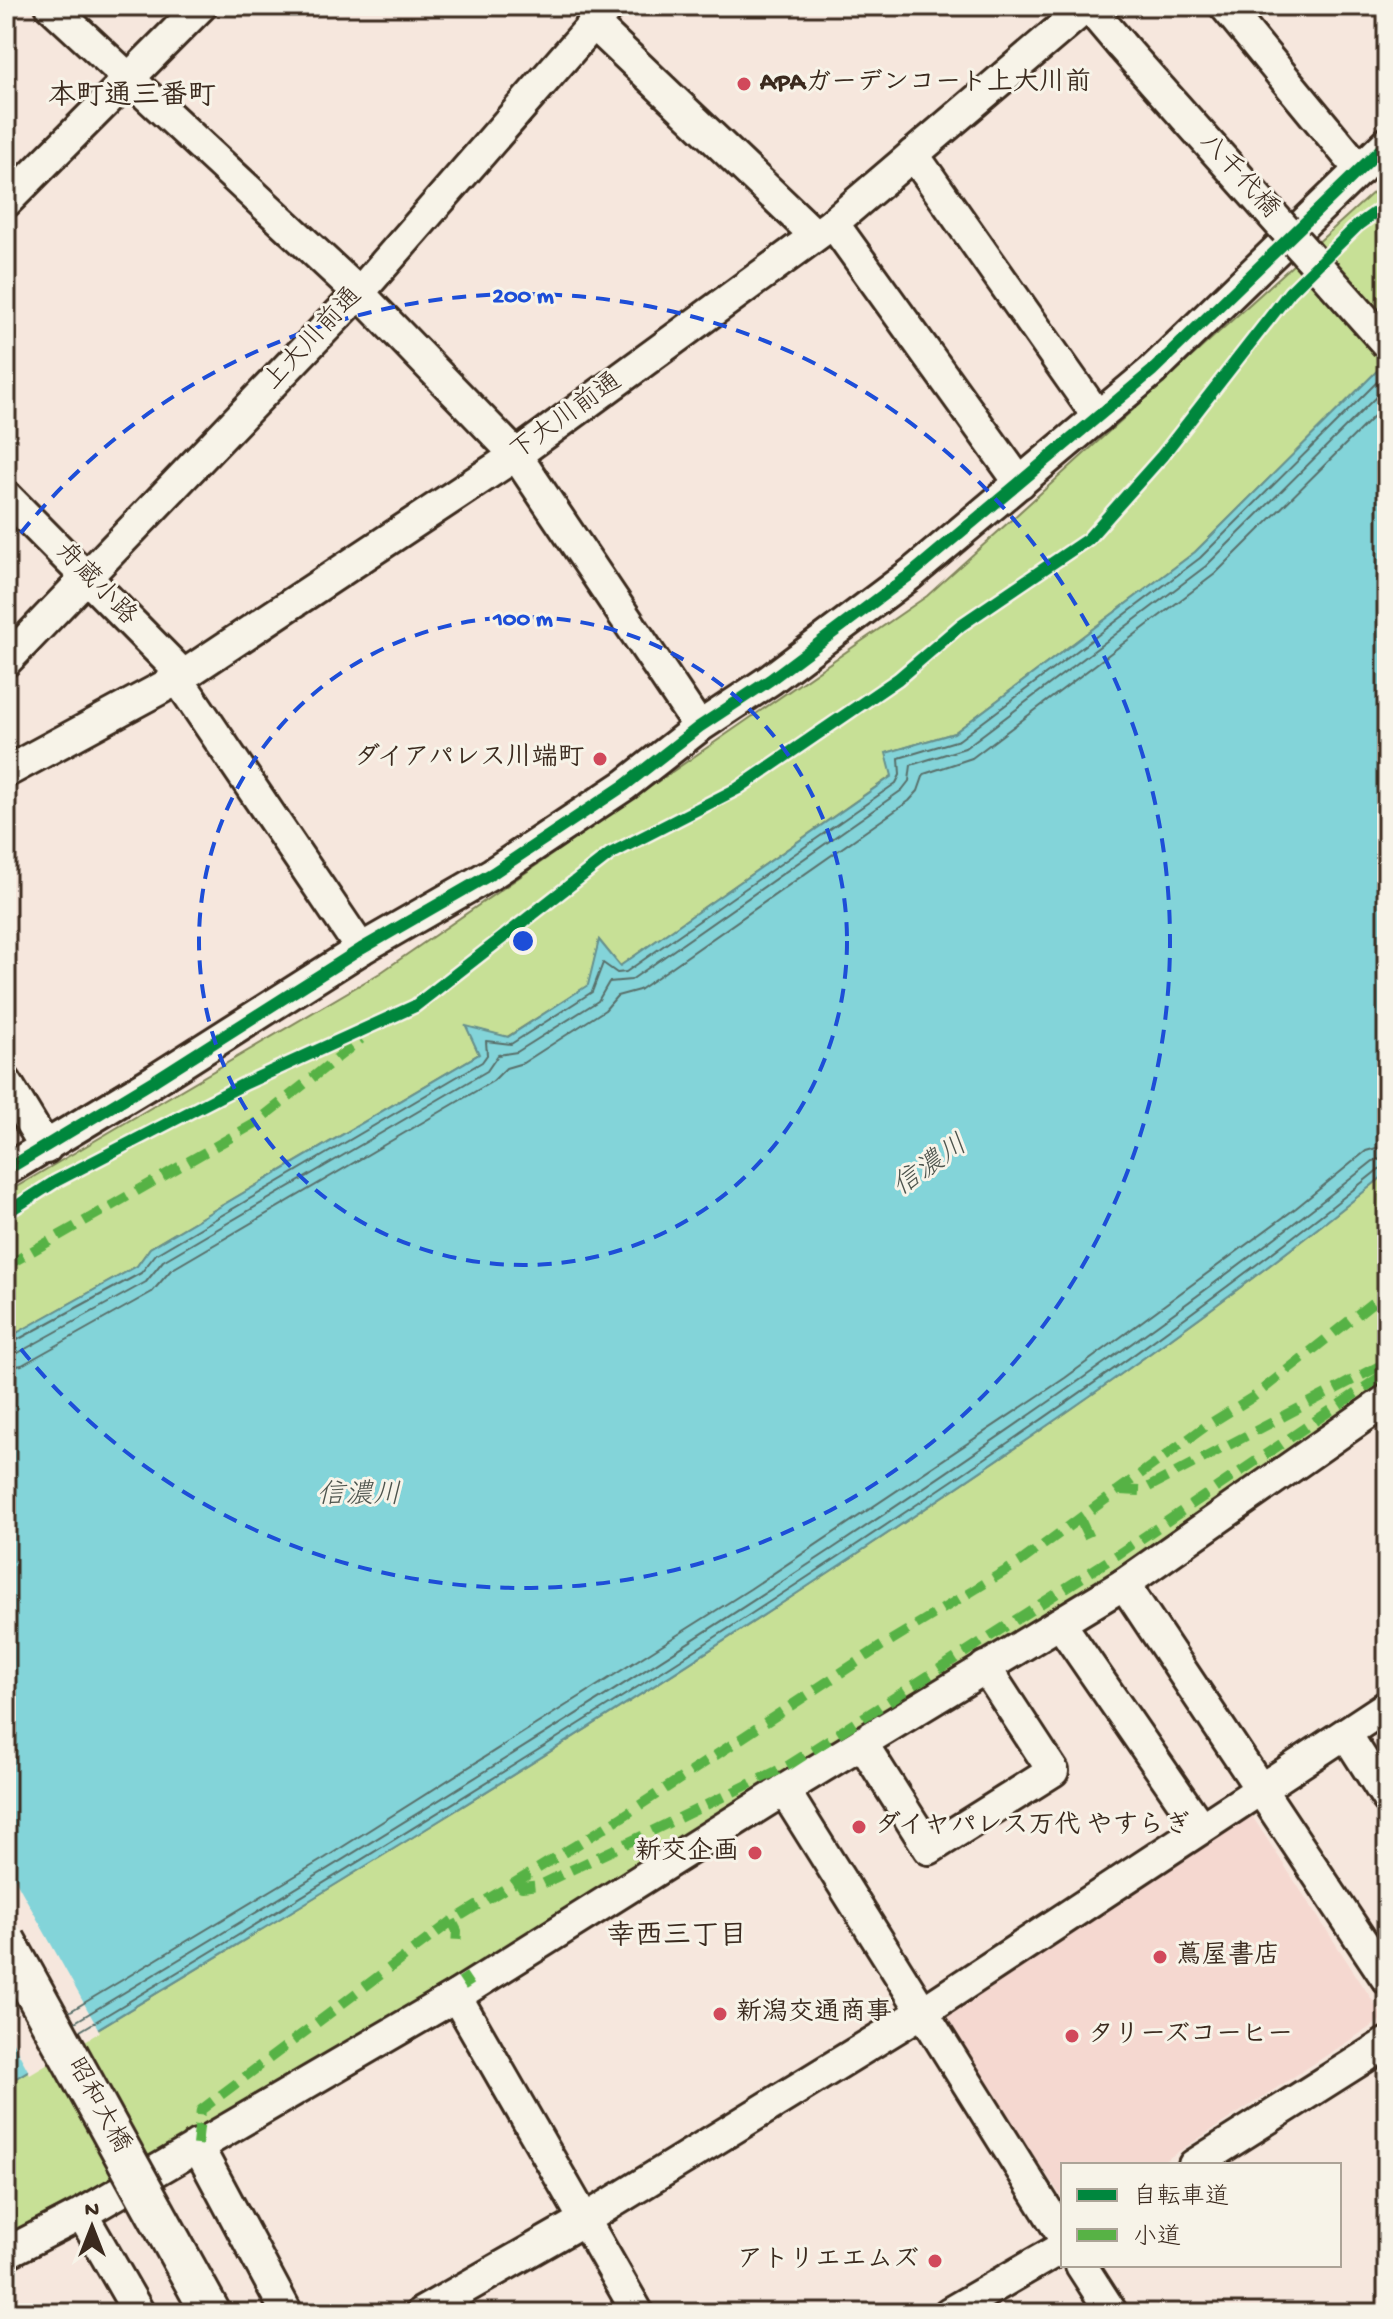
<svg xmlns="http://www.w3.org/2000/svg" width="1393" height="2319" font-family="'Gochi Hand','Klee One',sans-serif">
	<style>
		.built { fill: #f5d8d0 }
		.green { fill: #c7e096; stroke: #81855a; stroke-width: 2 }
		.water { fill: #83d4d9; stroke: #66908e; stroke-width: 2 }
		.pier { fill: #f6e7dd }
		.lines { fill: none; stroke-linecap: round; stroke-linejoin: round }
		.shore { stroke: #586e69; stroke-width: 2 }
		.minor-casing { stroke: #3b2a1e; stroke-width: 36 }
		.minor { stroke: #f7f3e8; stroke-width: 30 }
		.minor-bridge-casing { stroke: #3b2a1e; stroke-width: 36; stroke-linecap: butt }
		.major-bridge-casing { stroke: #3b2a1e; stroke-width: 44; stroke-linecap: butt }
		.minor-bridge { stroke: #f7f3e8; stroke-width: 30 }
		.major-bridge { stroke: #f7f3e8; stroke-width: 38 }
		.quiet { stroke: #57b245; stroke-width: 10; stroke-dasharray: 20 10; stroke-linecap: butt }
		.cycleway-casing { stroke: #f7f3e8; stroke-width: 17 }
		.cycleway { stroke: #00873e; stroke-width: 12 }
		.ring { fill: none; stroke: #1d4ed8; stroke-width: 4; stroke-dasharray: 14 10 }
		.poi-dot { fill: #d1495b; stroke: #f7f3e8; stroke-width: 3 }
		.labels { text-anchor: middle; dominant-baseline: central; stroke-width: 6; stroke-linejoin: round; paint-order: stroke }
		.poi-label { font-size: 26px; font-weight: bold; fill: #3b2a1e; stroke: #f7f3e8; text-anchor: start }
		.street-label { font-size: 26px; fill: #3b2a1e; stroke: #f7f3e8 }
		.neighbourhood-label { font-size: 28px; font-weight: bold; fill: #3b2a1e; stroke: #f7f3e8 }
		.water-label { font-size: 28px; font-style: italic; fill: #4d544d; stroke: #f7f3e8 }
		.centre { fill: #1d4ed8; stroke: #f7f3e8; stroke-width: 4 }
		.ring-label { font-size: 24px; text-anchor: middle; font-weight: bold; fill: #1d4ed8; stroke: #f7f3e8; stroke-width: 6; stroke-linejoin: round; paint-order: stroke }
	</style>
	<rect width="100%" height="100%" fill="#f6e7dd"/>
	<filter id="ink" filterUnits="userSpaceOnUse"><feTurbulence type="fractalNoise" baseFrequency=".0125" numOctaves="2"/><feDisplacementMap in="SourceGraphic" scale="16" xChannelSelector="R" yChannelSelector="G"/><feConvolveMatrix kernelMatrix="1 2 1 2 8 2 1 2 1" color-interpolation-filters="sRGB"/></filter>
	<g filter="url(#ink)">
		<polygon class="built" points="1252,1816 1384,2018 1158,2165 1063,2165 1063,2199 939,2014"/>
		<g class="green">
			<polygon points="1387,180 1387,361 1195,552 954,733 887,753 893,775 620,966 599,940 589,985 507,1037 467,1027 479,1054 150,1248 137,1266 6,1339 6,1193 380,973 927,596"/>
			<path d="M 1387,1173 L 1387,1380 L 1110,1573 L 466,1981 L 6,2236 L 6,2084 C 289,1914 571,1743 846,1561 C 1031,1439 1215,1313 1387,1173 Z"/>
		</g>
		<path class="water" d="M 1387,361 L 1387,1173 C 1215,1313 1031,1439 846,1561 C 571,1743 289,1914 6,2084 L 6,1339 L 137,1266 L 150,1248 L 479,1054 L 466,1026 L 508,1037 L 588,985 L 599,940 L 620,966 L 892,776 L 886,753 L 954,733 L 1195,552 Z"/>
		<polygon class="pier" points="6,1863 100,2032 30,2074 6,2030"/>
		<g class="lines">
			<g class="shore">
				<polyline points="6,1346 141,1273 156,1254 482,1062 487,1055 486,1041 511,1044 592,992 603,963 617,973 626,972 896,783 900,775 899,758 959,740 1200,558 1387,372"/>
				<polyline points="6,1356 18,1353 146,1282 163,1261 487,1071 498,1055 517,1052 598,1001 609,982 631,980 902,790 909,781 911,765 965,748 1206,566 1387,386"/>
				<polyline points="6,1368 22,1365 152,1292 171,1270 493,1081 506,1068 523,1063 605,1010 617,996 639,990 909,801 918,791 924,774 972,758 1215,574 1387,403"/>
				<polyline points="69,2012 325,1858 750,1589 1065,1378 1296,1208 1366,1151 1387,1145"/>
				<path d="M 75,2022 C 330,1869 584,1713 832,1549 C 1017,1426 1200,1300 1373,1161 L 1387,1157"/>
				<path d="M 80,2031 C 337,1876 593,1719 844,1553 C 1027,1432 1208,1307 1379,1169 L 1387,1167"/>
			</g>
			<defs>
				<g id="minor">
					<polyline points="51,6 359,293 516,455 699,727"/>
					<polyline points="1088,6 1121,45"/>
					<polyline points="1225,6 1360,170"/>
					<polyline points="593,23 815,235"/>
					<polyline points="913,154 1098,417"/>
					<polyline points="6,202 201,6"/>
					<polyline points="833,223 1020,483"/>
					<polyline points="6,496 183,675"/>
					<polyline points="6,661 359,293 609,6"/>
					<polyline points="178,679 361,949"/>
					<polyline points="6,772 178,679 516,455 833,223 1087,6"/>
					<polyline points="6,1082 46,1148"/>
					<polyline points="6,1170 155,1080 361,949 493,873 625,785 699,727 770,680 911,574 1152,371 1387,143"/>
					<polyline points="1124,1584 1387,1979"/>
					<polyline points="1060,1623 1201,1828"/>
					<polyline points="1346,1734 1387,1798"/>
					<polyline points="862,1743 929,1849 1053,1771 985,1667"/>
					<polyline points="784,1790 1063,2236"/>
					<polyline points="456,1996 638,2313"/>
					<polyline points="197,2145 287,2313"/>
					<polyline points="1194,2165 1387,2043"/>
					<polyline points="82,2214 139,2313"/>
					<polyline points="6,2253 82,2214 456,1996 784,1790 1124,1584 1387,1400"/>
					<polyline points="1081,2265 1112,2313"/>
					<polyline points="421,2313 584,2220 924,2011 1387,1706"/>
					<polyline points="949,2313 1063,2247"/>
				</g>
			</defs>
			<use href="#minor" class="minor-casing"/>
			<use href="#minor" class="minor"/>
			<defs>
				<polyline id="minor-bridge" points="1121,45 1387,344"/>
				<polyline id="major-bridge" points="6,1941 211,2313"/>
			</defs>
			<use href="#minor-bridge" class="minor-bridge-casing"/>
			<use href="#major-bridge" class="major-bridge-casing"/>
			<use href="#minor-bridge" class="minor-bridge"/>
			<use href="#major-bridge" class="major-bridge"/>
			<g class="quiet">
				<polyline points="6,1266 254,1124 361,1039"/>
				<polyline points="1120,1490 1141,1491 1387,1362"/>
				<polyline points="1080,1519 1090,1540"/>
				<polyline points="519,1880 522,1887 540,1885 789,1765 1117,1555 1380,1377 1385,1373 1383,1364"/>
				<polyline points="452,1921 457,1931 456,1947"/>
				<polyline points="462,1975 470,1987"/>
				<polyline points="197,2145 201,2110 452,1921 622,1817 880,1647 1020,1562 1206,1426 1253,1397 1387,1291"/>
			</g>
			<defs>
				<g id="cycleway">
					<polyline points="6,1170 155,1080 361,949 493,873 625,785 699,727 770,680 911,574 1152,371 1387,143"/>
					<polyline points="6,1213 56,1181 246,1083 415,1006 610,854 737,789 898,679 961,625 1088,539 1162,456 1290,292 1358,225 1387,204"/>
				</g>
			</defs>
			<use href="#cycleway" class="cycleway-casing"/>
			<use href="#cycleway" class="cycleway"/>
		</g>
	</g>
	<g class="ring">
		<circle cx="523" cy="941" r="324"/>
		<path d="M6 552A647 647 0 1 1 6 1330"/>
	</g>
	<g class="poi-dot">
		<circle cx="744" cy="84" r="8"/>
		<circle cx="600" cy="759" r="8"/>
		<circle cx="859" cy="1827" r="8"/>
		<circle cx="755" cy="1853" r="8"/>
		<circle cx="1160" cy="1957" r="8"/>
		<circle cx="720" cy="2014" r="8"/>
		<circle cx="1072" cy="2036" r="8"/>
		<circle cx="935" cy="2261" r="8"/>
	</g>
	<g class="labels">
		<g class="poi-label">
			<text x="760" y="84">APAガーデンコート上大川前</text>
			<text x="584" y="759" text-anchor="end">ダイアパレス川端町</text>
			<text x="875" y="1827">ダイヤパレス万代 やすらぎ</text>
			<text x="739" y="1853" text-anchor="end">新交企画</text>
			<text x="1176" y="1957">蔦屋書店</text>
			<text x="736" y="2014">新潟交通商事</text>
			<text x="1088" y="2036">タリーズコーヒー</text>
			<text x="919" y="2261" text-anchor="end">アトリエエムズ</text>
		</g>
		<g class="street-label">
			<text transform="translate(1238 177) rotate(48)">八千代橋</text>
			<text transform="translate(314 340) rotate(-47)">上大川前通</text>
			<text transform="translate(567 418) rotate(-36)">下大川前通</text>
			<text transform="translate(95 585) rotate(46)">舟蔵小路</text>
			<text transform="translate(97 2106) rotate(61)">昭和大橋</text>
		</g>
		<g class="neighbourhood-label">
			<text x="132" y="97">本町通三番町</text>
			<text x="677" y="1937">幸西三丁目</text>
		</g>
		<g class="water-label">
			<text transform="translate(931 1167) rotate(-35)">信濃川</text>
			<text x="359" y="1496">信濃川</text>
		</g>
	</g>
	<circle cx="523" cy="941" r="12" class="centre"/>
	<g class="ring-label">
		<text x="523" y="302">200 m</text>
		<text x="523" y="625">100 m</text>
	</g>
	<rect width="1393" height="2319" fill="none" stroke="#f7f3e8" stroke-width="32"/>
	<rect x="16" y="16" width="1361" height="2287" fill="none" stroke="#3b2a1e" stroke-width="3" filter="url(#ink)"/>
	<rect x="1061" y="2163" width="280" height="104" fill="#f7f3e8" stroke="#aca397" stroke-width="2"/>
	<rect x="1077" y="2189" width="40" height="12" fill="#00873e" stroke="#aca397" stroke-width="2"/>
	<text x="1133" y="2203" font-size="24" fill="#3b2a1e">自転車道</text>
	<rect x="1077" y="2229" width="40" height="12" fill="#57b245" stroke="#aca397" stroke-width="2"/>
	<text x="1133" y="2243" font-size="24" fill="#3b2a1e">小道</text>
	<g transform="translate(92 2227)" stroke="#f7f3e8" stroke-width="6" paint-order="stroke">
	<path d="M0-6L14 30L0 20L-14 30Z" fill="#3b2a1e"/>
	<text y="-12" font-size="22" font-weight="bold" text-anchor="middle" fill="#3b2a1e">N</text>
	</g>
</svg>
